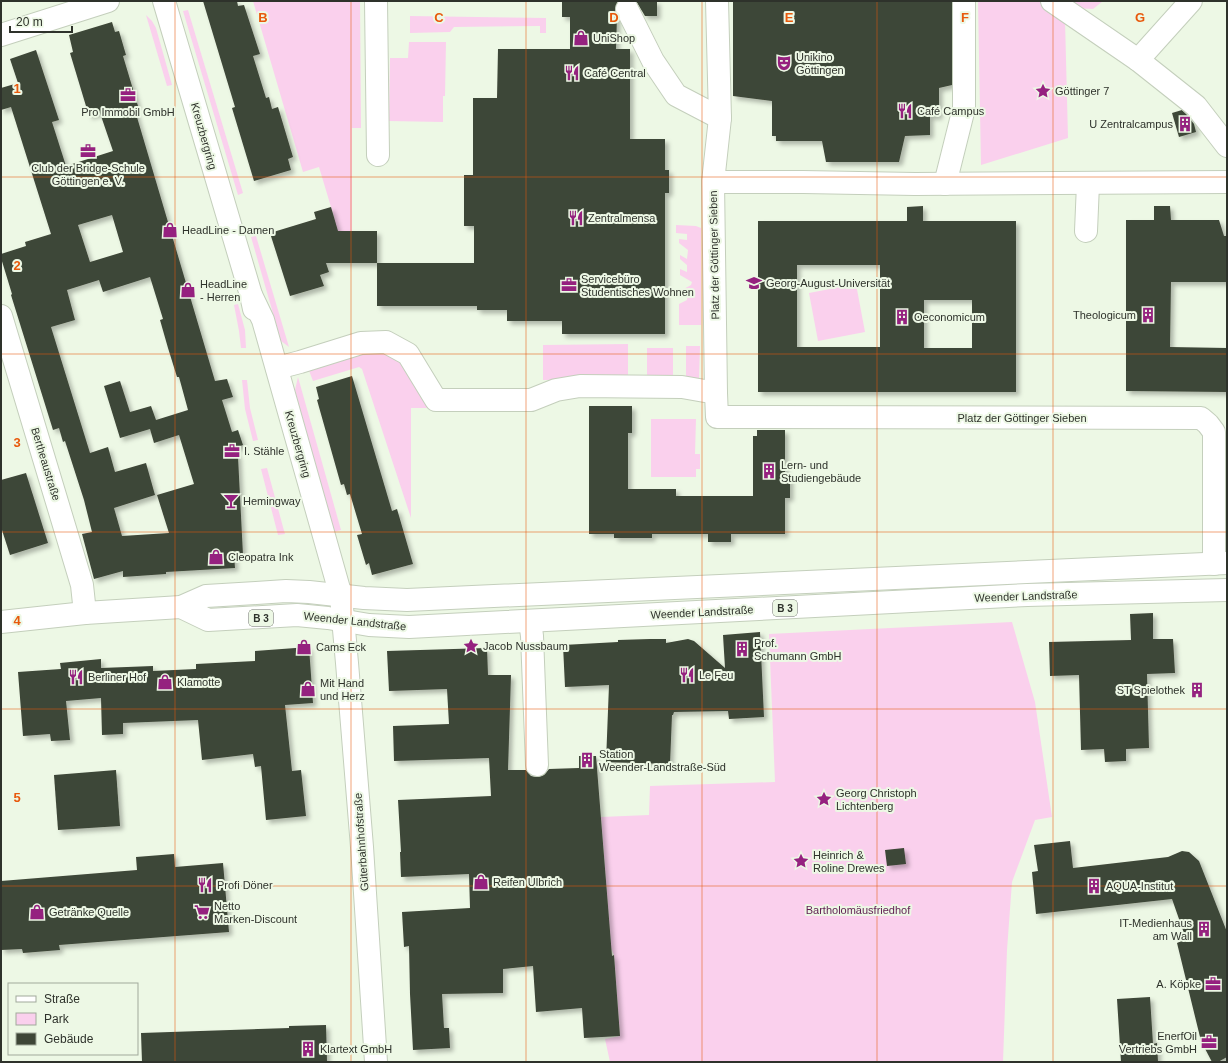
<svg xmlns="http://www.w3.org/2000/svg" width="1228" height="1063" font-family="Helvetica,sans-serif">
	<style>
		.green { fill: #fad0ed }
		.building { fill: #3e4637; fill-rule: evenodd; filter: url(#shadow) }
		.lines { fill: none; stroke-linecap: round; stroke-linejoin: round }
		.minor-casing { stroke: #c4cfbc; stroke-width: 24 }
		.major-casing { stroke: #c4cfbc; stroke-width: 24 }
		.minor { stroke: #fff; stroke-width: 22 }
		.major { stroke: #fff; stroke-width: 22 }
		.grid { fill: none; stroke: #e8590c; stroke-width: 1; stroke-opacity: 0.55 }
		.labels { text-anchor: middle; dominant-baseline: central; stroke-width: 4; stroke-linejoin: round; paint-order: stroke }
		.shield { fill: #edf8e5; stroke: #676d63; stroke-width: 1 }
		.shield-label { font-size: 10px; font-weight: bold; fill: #2e322b }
		.poi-label { font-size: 11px; fill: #2e322b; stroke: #edf8e5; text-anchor: start }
		.street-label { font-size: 11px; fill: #2e322b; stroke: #edf8e5 }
		.park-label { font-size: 11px; fill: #5e1c50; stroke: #edf8e5 }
		.grid-label { font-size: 13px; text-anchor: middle; font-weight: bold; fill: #e8590c; stroke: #edf8e5; stroke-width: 4; stroke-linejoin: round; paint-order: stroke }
	</style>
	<defs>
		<filter id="shadow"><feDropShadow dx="3.5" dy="3.5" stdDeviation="2" flood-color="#0004"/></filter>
	</defs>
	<rect width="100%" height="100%" fill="#edf8e5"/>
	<g class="green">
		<polygon points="253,1 360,1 361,128 352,128 352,231 322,232 334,217 319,167 303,172"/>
		<polygon points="978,1 1040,1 1065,20 1068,138 981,165"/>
		<polygon points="1064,1 1103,1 1093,9 1074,8"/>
		<polygon points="188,10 243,193 238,195 183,11"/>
		<polygon points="146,15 152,21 156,28 172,85 167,86"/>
		<polygon points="410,16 546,18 546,33 540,33 540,26 454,27 450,32 410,33"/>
		<polygon points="409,42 446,42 445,96 443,96 443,122 389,121 390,58 408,58"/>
		<polygon points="676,225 696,226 701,228 701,325 679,325 679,304 687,300 688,292 680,295 680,291 691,285 692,282 680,275 680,269 687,272 687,265 680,259 680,255 687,259 688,250 679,243 679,239 687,240 687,234 676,233"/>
		<polygon points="256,236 289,347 281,341 251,237"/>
		<polygon points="856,284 865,332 818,341 809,293"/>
		<polygon points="238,304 245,330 246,348 241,348 239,331 234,305"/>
		<polygon points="628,344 628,379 543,380 543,345"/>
		<polygon points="686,346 700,346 699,379 686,379"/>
		<rect x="647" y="348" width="26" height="27"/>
		<path d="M 367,351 C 375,352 385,351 392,355 C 405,362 420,395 428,408 L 411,408 L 411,518 L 362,369 L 359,367 L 313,381 L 308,368 Z"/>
		<polygon points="298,377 341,530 333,532 295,390"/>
		<polygon points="242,380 247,380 250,408 258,440 253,441 245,409"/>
		<polygon points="651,419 696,419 695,454 700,454 700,469 696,469 696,477 651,477"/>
		<polygon points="267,468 283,527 285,534 278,535 261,469"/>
		<polygon points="1012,622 1035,702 1052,817 1035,820 1012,882 1007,950 1003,1062 610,1062 605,1039 620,1036 614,955 611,948 601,817 649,815 650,786 775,782 769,634"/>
	</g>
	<g class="building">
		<polygon points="203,1 237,1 238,6 244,5 260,54 253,56 266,98 269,97 272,109 278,107 293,157 288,159 291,170 254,181 232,108 235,107"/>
		<polygon points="562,1 618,1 615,9 617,16 616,49 630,49 630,139 665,139 665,170 669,170 669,193 665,193 665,334 562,334 562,321 507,321 507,310 477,310 477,306 377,306 377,263 326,263 329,272 320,275 324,286 290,296 270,233 316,219 314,212 331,207 338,231 377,231 377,263 474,263 474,226 464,226 464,175 473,175 473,98 497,98 498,49 570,49 570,17 562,17"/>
		<polygon points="636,1 657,1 657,16 645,16"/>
		<polygon points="733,1 952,1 952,85 939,88 939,116 930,116 930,135 905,136 899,162 826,162 822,141 776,141 776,136 772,136 772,101 733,96"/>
		<path d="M 112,22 L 115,32 L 119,31 L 126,55 L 123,56 L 138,106 L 134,107 L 215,381 L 227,379 L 233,397 L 222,400 L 232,432 L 238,430 L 243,445 L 235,448 L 238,457 L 243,555 L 234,555 L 235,568 L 166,572 L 166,574 L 123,577 L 123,571 L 94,579 L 82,534 L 92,532 L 84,500 L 65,441 L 63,442 L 59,428 L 53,430 L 11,295 L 12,294 L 1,258 L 1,254 L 26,246 L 25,242 L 51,234 L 11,107 L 1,110 L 1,88 L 18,83 L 10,59 L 36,50 L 59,120 L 52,122 L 66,166 L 113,151 L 100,113 L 89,116 L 70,53 L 73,52 L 69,35 ZM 112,215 L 123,252 L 90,262 L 78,225 ZM 150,277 L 163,319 L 160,320 L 168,348 L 177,377 L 179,377 L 188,410 L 156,420 L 151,406 L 130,412 L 120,381 L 104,386 L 120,438 L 150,429 L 154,443 L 179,435 L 194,484 L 157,495 L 169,533 L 122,536 L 114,508 L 155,495 L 146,463 L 115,472 L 108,447 L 90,453 L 51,327 L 75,320 L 67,290 L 99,280 L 103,292 Z"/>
		<polygon points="1182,110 1187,115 1194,124 1196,132 1179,137 1172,113"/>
		<path d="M 923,206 L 923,221 L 1016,221 L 1016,392 L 758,392 L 758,221 L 907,221 L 907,207 ZM 797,265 L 880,265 L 880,347 L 797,347 ZM 924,300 L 972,300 L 972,348 L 924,348 Z"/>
		<polygon points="1154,206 1170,206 1171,220 1219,220 1224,236 1227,236 1227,282 1171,282 1170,347 1227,348 1227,392 1126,391 1126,220 1154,220"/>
		<polygon points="352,376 392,511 397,509 413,564 372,575 369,563 366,565 357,535 362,534 350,494 347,495 344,484 341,485 317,400 319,399 316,387"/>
		<polygon points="589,406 632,406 632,433 628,433 628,489 676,489 676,496 753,496 753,436 757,436 757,430 785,430 785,478 790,478 790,498 785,498 785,534 731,534 731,542 708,542 708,534 652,534 652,538 614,538 614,534 589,534"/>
		<polygon points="26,473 48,543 10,555 1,527 1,480"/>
		<polygon points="1153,613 1153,639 1173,639 1175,673 1147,674 1149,748 1126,749 1126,761 1105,762 1104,749 1081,750 1079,675 1050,676 1049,642 1131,640 1130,614"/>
		<polygon points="760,632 764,717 729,719 728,711 674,712 673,715 672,715 670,764 606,762 609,685 565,687 563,645 618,642 618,640 650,639 666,639 666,643 688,639 694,641 725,668 723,635"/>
		<polygon points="309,647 313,703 285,705 292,771 301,770 306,816 266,820 261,766 255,767 253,754 202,760 198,720 123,723 123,734 102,735 101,698 66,701 70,740 51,741 50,734 23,736 18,672 61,669 60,663 101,659 101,668 153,666 153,671 196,669 196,664 255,661 255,651"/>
		<polygon points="487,648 488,675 511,675 508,770 526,770 531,776 538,777 544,775 549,769 579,768 579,756 596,756 612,956 614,955 620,1036 584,1038 582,1008 536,1012 533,966 503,969 503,993 442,994 444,1028 449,1028 450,1048 413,1050 410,994 409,946 404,947 402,912 470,908 469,874 401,877 400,852 401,852 398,800 491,796 489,758 394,761 393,726 449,724 447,689 389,691 387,651"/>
		<polygon points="116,770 120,826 58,830 54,775"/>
		<polygon points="1070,841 1073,868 1168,857 1182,851 1189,852 1199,861 1227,932 1227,1057 1218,1062 1212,1062 1201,1041 1177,943 1186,939 1172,899 1036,914 1032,872 1038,871 1034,845"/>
		<polygon points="904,848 906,864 887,866 885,850"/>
		<polygon points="174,854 175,867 223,863 229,932 59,945 60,950 23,953 22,949 1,950 1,881 137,870 136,857"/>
		<polygon points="1150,997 1153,1044 1157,1043 1158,1062 1121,1062 1117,999"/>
		<polygon points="326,1025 327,1062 142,1062 141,1033 289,1028 289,1026"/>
	</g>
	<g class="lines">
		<defs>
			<g id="minor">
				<polyline points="164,1 251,295 254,309"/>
				<polyline points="376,1 378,155"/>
				<polyline points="1052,1 1138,60 1196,106 1227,146"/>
				<polyline points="627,9 653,61 676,95 720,118"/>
				<polyline points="1,35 108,1"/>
				<polyline points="1138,60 1191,1"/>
				<polyline points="713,182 803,182 915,184 1227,182"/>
				<polyline points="945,184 964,108 964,1"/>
				<polyline points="1086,231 1088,184"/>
				<polyline points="251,295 263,320 341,596 347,663 362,847 376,1062"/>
				<polyline points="1,316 82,585 85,613"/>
				<polyline points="277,368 300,362 361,343 386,342 408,354 436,400 531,400 556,390 580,386 682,387 716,393 717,417 1201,418 1208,424 1214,432 1214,564"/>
				<polyline points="716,393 713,182 720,118 717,1"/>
				<polyline points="530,621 532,636 537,765"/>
			</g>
			<g id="major">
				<polyline points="181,607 208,620 297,615 328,618 369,625 409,627 1027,595 1227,590"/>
				<polyline points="1,622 85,613 181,607 206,596 256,593 286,591 309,592 364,598 407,600 1227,563"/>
			</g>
		</defs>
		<use href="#minor" class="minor-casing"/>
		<use href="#major" class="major-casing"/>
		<use href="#minor" class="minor"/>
		<use href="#major" class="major"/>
	</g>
	<path class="grid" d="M 175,1 L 175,1062M 351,1 L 351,1062M 526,1 L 526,1062M 702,1 L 702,1062M 877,1 L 877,1062M 1053,1 L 1053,1062M 1,177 L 1227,177M 1,354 L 1227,354M 1,532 L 1227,532M 1,709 L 1227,709M 1,886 L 1227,886"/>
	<defs>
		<symbol id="shop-bare" viewBox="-9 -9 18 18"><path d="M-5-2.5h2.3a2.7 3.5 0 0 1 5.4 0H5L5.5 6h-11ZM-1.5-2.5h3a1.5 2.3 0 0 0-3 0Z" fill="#95217f" stroke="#edf8e5" stroke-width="2.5" paint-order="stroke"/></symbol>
		<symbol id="theatre-bare" viewBox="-9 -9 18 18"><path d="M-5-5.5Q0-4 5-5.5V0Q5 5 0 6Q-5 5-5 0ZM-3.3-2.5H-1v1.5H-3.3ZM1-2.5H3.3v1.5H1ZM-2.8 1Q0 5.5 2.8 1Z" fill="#95217f" stroke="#edf8e5" stroke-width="2.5" paint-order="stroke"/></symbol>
		<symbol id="restaurant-bare" viewBox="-9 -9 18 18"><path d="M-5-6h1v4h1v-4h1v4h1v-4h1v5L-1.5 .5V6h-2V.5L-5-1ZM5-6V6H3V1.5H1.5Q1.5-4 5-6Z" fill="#95217f" stroke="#edf8e5" stroke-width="2.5" paint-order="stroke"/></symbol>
		<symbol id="sight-bare" viewBox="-9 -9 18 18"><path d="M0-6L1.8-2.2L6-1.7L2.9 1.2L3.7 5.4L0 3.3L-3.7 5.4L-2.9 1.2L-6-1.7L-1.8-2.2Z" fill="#95217f" stroke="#edf8e5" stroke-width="2.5" paint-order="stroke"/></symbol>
		<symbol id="office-bare" viewBox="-9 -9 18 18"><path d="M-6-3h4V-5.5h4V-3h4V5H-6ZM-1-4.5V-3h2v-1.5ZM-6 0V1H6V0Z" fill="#95217f" stroke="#edf8e5" stroke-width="2.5" paint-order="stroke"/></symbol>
		<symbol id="building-bare" viewBox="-9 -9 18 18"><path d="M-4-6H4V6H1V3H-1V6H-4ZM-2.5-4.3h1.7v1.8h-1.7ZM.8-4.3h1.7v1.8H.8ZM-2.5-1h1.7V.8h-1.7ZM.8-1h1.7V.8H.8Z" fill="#95217f" stroke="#edf8e5" stroke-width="2.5" paint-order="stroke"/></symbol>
		<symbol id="university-bare" viewBox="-9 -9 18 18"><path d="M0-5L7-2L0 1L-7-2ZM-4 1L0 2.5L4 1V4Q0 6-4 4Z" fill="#95217f" stroke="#edf8e5" stroke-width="2.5" paint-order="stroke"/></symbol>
		<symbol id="bar-bare" viewBox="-9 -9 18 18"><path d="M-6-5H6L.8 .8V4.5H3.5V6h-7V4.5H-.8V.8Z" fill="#95217f" stroke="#edf8e5" stroke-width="2.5" paint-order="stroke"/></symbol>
		<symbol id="supermarket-bare" viewBox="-9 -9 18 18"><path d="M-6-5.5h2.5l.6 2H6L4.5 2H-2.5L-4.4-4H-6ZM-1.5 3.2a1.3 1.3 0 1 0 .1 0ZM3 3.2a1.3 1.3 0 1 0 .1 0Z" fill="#95217f" stroke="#edf8e5" stroke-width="2.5" paint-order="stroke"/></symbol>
	</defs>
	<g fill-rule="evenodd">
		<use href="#shop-bare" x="570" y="27" width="22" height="22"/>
		<use href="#theatre-bare" x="773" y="52" width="22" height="22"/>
		<use href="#restaurant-bare" x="561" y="62" width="22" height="22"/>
		<use href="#sight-bare" x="1032" y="80" width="22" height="22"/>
		<use href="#office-bare" x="117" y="84" width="22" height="22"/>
		<use href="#restaurant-bare" x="894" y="100" width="22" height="22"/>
		<use href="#building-bare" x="1174" y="113" width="22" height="22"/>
		<use href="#office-bare" x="77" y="140" width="22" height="22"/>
		<use href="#restaurant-bare" x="565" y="207" width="22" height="22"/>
		<use href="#shop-bare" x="159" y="219" width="22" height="22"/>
		<use href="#university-bare" x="743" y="272" width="22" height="22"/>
		<use href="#office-bare" x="558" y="274" width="22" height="22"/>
		<use href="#shop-bare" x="177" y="279" width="22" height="22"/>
		<use href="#building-bare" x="1137" y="304" width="22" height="22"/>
		<use href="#building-bare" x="891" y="306" width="22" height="22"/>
		<use href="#office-bare" x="221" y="440" width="22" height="22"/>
		<use href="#building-bare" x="758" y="460" width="22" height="22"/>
		<use href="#bar-bare" x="220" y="490" width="22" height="22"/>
		<use href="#shop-bare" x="205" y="546" width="22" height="22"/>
		<use href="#sight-bare" x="460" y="635" width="22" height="22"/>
		<use href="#shop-bare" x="293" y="636" width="22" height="22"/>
		<use href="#building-bare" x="731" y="638" width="22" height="22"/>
		<use href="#restaurant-bare" x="676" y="664" width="22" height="22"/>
		<use href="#restaurant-bare" x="65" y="666" width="22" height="22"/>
		<use href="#shop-bare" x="154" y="671" width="22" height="22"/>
		<use href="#shop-bare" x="297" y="678" width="22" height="22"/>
		<use href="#building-bare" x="1186" y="679" width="22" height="22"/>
		<use href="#building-bare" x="576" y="749" width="22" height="22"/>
		<use href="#sight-bare" x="813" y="788" width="22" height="22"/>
		<use href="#sight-bare" x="790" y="850" width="22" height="22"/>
		<use href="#shop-bare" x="470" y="871" width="22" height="22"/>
		<use href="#restaurant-bare" x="194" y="874" width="22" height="22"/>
		<use href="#building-bare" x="1083" y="875" width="22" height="22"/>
		<use href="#shop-bare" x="26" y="901" width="22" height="22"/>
		<use href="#supermarket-bare" x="191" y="901" width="22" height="22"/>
		<use href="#building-bare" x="1193" y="918" width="22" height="22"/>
		<use href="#office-bare" x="1202" y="973" width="22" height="22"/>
		<use href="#office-bare" x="1198" y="1031" width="22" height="22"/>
		<use href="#building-bare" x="297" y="1038" width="22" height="22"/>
	</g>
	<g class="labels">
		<g class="shield">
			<rect x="773" y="600" width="24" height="16" rx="3"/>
			<rect x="249" y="610" width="24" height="16" rx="3"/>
		</g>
		<g class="shield-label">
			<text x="785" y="608">B 3</text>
			<text x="261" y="618">B 3</text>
		</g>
		<g class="poi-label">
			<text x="593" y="38">UniShop</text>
			<text x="796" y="57">Unikino<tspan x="796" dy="13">Göttingen</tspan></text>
			<text x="584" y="73">Café Central</text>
			<text x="1055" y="91">Göttinger 7</text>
			<text x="917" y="111">Café Campus</text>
			<text x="128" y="112" text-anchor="middle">Pro Immobil GmbH</text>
			<text x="1173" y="124" text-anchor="end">U Zentralcampus</text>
			<text x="88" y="168" text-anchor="middle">Club der Bridge-Schule<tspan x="88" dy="13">Göttingen e. V.</tspan></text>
			<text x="588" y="218">Zentralmensa</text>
			<text x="182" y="230">HeadLine - Damen</text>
			<text x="581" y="279">Servicebüro<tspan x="581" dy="13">Studentisches Wohnen</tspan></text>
			<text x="766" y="283">Georg-August-Universität</text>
			<text x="200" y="284">HeadLine<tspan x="200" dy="13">- Herren</tspan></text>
			<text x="1136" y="315" text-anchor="end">Theologicum</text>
			<text x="914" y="317">Oeconomicum</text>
			<text x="244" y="451">I. Stähle</text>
			<text x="781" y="465">Lern- und<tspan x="781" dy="13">Studiengebäude</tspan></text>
			<text x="243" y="501">Hemingway</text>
			<text x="228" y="557">Cleopatra Ink</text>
			<text x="754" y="643">Prof.<tspan x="754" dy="13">Schumann GmbH</tspan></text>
			<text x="483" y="646">Jacob Nussbaum</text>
			<text x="316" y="647">Cams Eck</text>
			<text x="699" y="675">Le Feu</text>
			<text x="88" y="677">Berliner Hof</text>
			<text x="177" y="682">Klamotte</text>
			<text x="320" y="683">Mit Hand<tspan x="320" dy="13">und Herz</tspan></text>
			<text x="1185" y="690" text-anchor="end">ST Spielothek</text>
			<text x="599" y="754">Station<tspan x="599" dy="13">Weender-Landstraße-Süd</tspan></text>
			<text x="836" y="793">Georg Christoph<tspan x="836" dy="13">Lichtenberg</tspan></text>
			<text x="813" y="855">Heinrich &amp;<tspan x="813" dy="13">Roline Drewes</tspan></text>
			<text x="493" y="882">Reifen Ulbrich</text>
			<text x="217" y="885">Profi Döner</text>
			<text x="1106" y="886">AQUA-Institut</text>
			<text x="214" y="906">Netto<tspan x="214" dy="13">Marken-Discount</tspan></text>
			<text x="49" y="912">Getränke Quelle</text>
			<text x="1192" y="923" text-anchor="end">IT-Medienhaus<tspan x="1192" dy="13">am Wall</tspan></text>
			<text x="1201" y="984" text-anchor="end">A. Köpke</text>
			<text x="1197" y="1036" text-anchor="end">EnerfOil<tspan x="1197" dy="13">Vertriebs GmbH</tspan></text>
			<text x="320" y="1049">Klartext GmbH</text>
		</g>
		<g class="street-label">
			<text transform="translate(204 136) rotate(74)">Kreuzbergring</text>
			<text transform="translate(714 255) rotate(-91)">Platz der Göttinger Sieben</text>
			<text x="1022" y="418">Platz der Göttinger Sieben</text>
			<text transform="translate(298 444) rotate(74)">Kreuzbergring</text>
			<text transform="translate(46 464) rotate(73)">Bertheaustraße</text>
			<text transform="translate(1026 596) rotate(-2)">Weender Landstraße</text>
			<text transform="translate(702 612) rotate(-3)">Weender Landstraße</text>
			<text transform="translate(355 621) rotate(6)">Weender Landstraße</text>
			<text transform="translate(361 842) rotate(-94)">Güterbahnhofstraße</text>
		</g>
		<g class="park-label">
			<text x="858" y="910">Bartholomäusfriedhof</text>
		</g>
	</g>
	<g class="grid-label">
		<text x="263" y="22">B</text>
		<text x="439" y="22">C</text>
		<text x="614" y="22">D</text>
		<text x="789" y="22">E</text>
		<text x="965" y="22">F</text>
		<text x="1140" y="22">G</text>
		<text x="17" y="93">1</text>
		<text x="17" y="270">2</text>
		<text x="17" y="447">3</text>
		<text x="17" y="625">4</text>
		<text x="17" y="802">5</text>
	</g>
	<rect width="1228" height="1063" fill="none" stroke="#2e322b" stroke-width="4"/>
	<rect x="8" y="983" width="130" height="72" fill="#edf8e5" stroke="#a1a99b"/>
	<rect x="16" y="996" width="20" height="6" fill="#ffffff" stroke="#a1a99b"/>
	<text x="44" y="1003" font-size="12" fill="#2e322b">Straße</text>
	<rect x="16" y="1013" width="20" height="12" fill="#fad0ed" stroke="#a1a99b"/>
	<text x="44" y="1023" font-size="12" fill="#2e322b">Park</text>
	<rect x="16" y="1033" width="20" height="12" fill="#3e4637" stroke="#a1a99b"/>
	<text x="44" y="1043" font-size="12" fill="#2e322b">Gebäude</text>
	<path d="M10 26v6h62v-6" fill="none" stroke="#2e322b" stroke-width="2"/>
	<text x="16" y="26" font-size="12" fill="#2e322b" stroke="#edf8e5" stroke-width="3" paint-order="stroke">20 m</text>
</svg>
